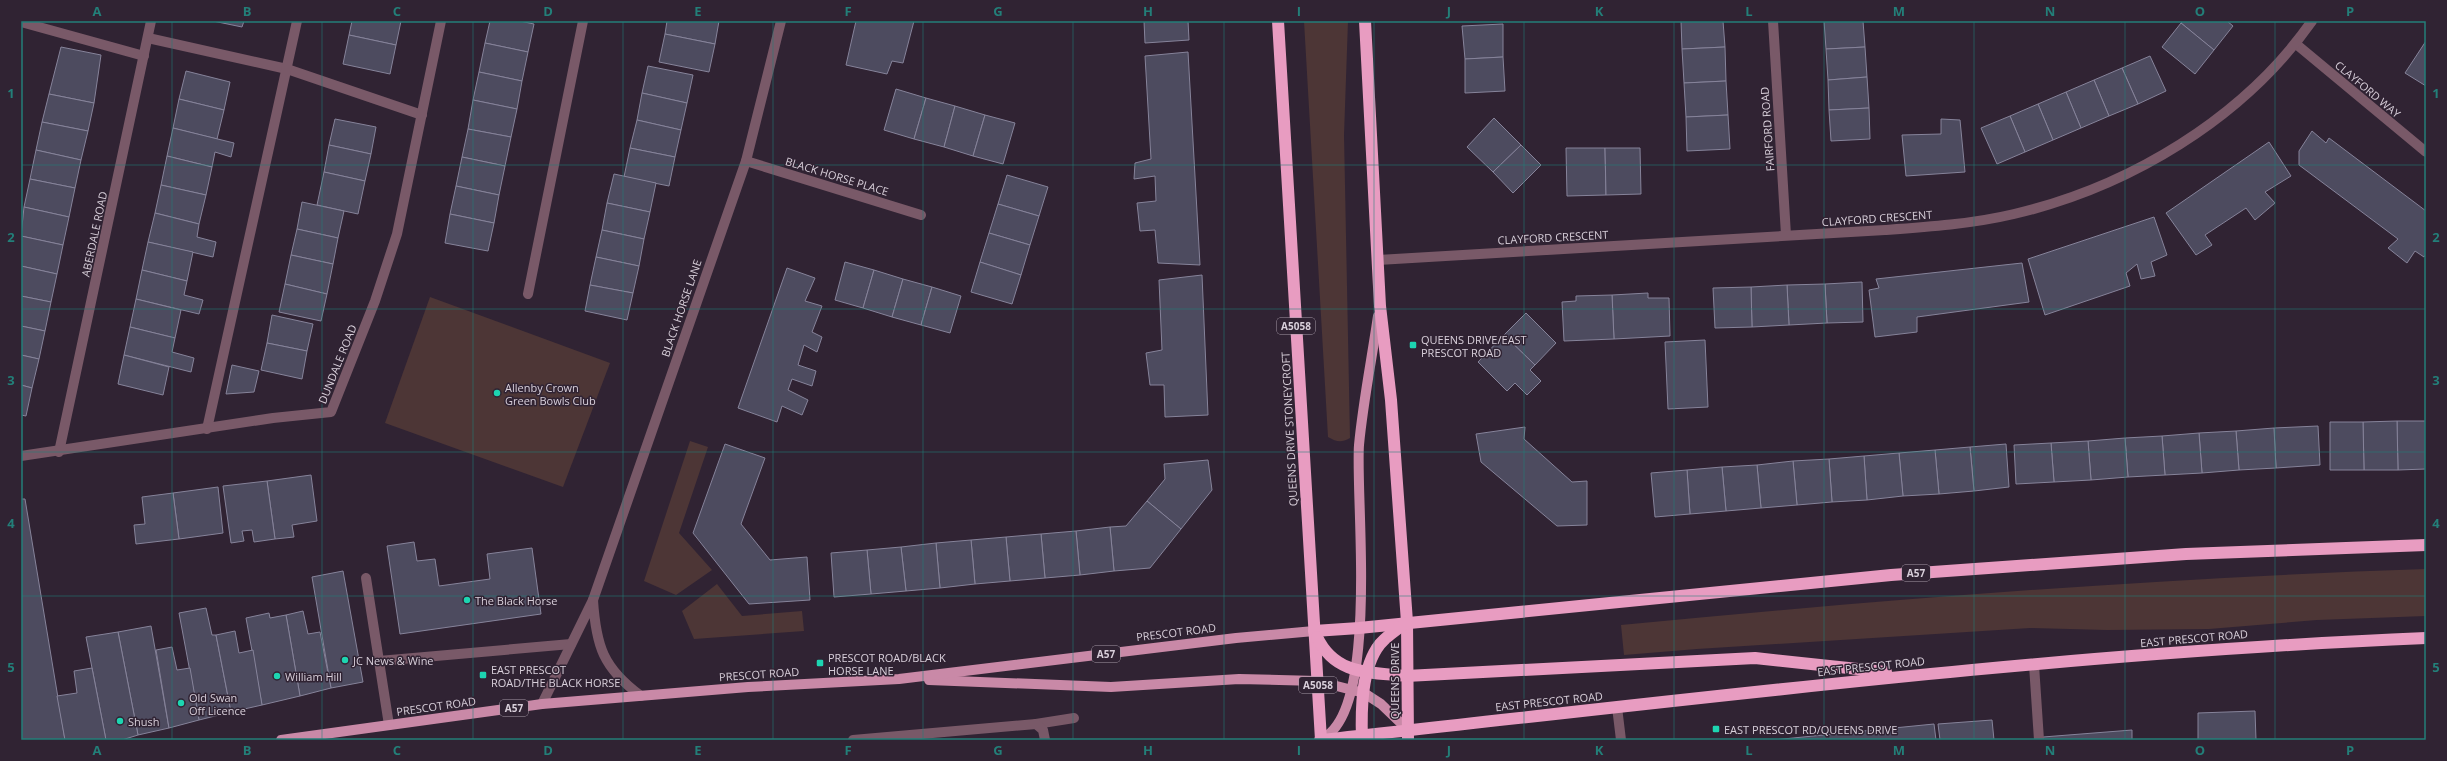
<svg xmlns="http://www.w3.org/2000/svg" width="2447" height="761" font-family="'Open Sans',sans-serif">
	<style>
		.green { fill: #4d3636 }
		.building { fill: #4d4b5f; stroke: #86839a }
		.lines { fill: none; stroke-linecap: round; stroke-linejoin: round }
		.lane { stroke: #795968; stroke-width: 10 }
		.street { stroke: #795968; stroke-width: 10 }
		.primary { stroke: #c989a7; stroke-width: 10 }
		.highway { stroke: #e89cc1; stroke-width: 12 }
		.grid { fill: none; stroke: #237f79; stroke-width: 1; stroke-opacity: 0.55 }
		.poi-dot { fill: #1dd5b1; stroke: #302333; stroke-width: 1.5 }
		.labels { text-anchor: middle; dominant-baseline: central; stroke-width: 3; stroke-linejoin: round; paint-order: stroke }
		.shield { fill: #302333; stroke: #a69ba8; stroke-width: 1 }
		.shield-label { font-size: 10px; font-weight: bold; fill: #d8cfda }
		.street-label { font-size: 11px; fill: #d8cfda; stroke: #302333 }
		.poi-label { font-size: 11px; fill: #d8cfda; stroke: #302333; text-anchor: start }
		.neatline { fill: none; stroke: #237f79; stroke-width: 1.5 }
		.grid-label { font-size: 13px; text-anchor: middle; font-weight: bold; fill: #237f79 }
	</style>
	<rect width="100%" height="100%" fill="#302333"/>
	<g class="green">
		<path d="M 1304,21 L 1348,21 L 1344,135 L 1350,438 C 1341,443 1337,442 1328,437 Z"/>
		<polygon points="430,297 610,363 563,487 385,423"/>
		<polygon points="690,441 708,447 679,533 712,570 676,595 644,581"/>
		<path d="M 2426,569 L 2426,616 L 2317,620 L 2209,629 L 2107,630 L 2030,628 L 1697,649 L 1624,655 L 1621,625 C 1889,599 2157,578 2426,569 Z"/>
		<polygon points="717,584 742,616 802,611 804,631 694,639 682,611"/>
	</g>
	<g class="building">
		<polygon points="213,21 244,21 242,27"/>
		<polygon points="352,21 401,21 396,45 349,35"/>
		<polygon points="490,21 520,21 534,24 528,52 485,43"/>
		<polygon points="667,21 719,21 715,44 665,34"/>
		<polygon points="856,21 914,21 903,63 892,61 887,74 846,65"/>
		<polygon points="1144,21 1188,21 1189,40 1145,43"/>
		<polygon points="1681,21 1723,21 1725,47 1682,49"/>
		<polygon points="1824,21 1863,21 1865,47 1826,49"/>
		<polygon points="2183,21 2227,21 2233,26 2214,50 2181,23"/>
		<polygon points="2181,23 2214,50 2195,74 2162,47"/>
		<polygon points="1503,24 1503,57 1465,59 1462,26"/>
		<polygon points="665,34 715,44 709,72 659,62"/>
		<polygon points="349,35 396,45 390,74 343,64"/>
		<polygon points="2426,41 2426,86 2405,73"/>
		<polygon points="485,43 528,52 522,81 479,72"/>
		<polygon points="61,47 101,55 94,103 49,94"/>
		<polygon points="1725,47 1726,81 1684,83 1682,49"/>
		<polygon points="1865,47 1867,77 1828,80 1826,49"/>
		<polygon points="1188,52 1200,265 1158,263 1155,230 1140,231 1137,203 1156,201 1155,176 1134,179 1135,163 1151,159 1145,56"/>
		<polygon points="2150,56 2166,91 2138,104 2122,68"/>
		<polygon points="1503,57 1505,91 1465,93 1465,59"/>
		<polygon points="648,66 693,75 687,103 642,93"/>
		<polygon points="2122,68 2138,104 2109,116 2094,80"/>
		<polygon points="186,71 230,82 224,110 179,99"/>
		<polygon points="479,72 522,81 517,109 473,100"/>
		<polygon points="1867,77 1869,108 1829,110 1828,80"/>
		<polygon points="2094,80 2109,116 2081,128 2066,92"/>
		<polygon points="1726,81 1728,115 1686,117 1684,83"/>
		<polygon points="896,89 926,98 914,139 884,130"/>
		<polygon points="2066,92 2081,128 2053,140 2038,104"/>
		<polygon points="642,93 687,103 681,130 637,120"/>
		<polygon points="49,94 94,103 88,131 42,122"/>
		<polygon points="926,98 955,106 944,147 914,139"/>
		<polygon points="179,99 224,110 217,139 173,128"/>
		<polygon points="473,100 517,109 511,137 468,129"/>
		<polygon points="2038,104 2053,140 2025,152 2010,116"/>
		<polygon points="955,106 985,115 973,156 944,147"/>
		<polygon points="1869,108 1870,139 1831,141 1829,110"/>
		<polygon points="985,115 1015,123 1003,164 973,156"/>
		<polygon points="1728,115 1730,149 1687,151 1686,117"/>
		<polygon points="2010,116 2025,152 1997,164 1981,128"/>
		<polygon points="1494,118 1521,145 1493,172 1467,147"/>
		<polygon points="335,119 376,127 371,154 329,145"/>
		<polygon points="1941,119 1960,120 1965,172 1906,176 1902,135 1941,134"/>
		<polygon points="637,120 681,130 675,157 630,148"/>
		<polygon points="42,122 88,131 81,160 36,150"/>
		<polygon points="173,128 234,143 231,157 215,152 212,167 167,156"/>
		<polygon points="468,129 511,137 505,166 462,157"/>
		<polygon points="2312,131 2326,143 2329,138 2426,211 2426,254 2424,257 2415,251 2407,263 2388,248 2398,239 2299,165 2299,151"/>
		<polygon points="2269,142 2291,176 2265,192 2275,203 2255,220 2246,208 2205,235 2212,245 2196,255 2166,213"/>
		<polygon points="329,145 371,154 365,181 324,172"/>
		<polygon points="1521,145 1541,165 1513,193 1493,172"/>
		<polygon points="630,148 675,157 669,186 624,177"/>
		<polygon points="1566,148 1605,148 1606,195 1567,196"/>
		<polygon points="1605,148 1640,148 1641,194 1606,195"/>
		<polygon points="36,150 81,160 75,188 30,179"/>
		<polygon points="167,156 212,167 206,195 161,185"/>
		<polygon points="462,157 505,166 499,195 456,186"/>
		<polygon points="324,172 365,181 358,214 317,205"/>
		<polygon points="614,174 656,183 650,212 607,203"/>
		<polygon points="1007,175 1048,187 1039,216 998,204"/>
		<polygon points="30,179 75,188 69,217 24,207"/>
		<polygon points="161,185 206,195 199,224 155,213"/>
		<polygon points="456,186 499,195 494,223 450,214"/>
		<polygon points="302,202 344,211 338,238 297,229"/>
		<polygon points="607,203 650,212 644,239 602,230"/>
		<polygon points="998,204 1039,216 1030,245 989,233"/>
		<polygon points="24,207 69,217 63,245 21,236"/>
		<polygon points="155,213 199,224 197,237 216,242 213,257 148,242"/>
		<polygon points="450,214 494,223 488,251 445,243"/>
		<polygon points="2154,217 2167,255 2151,262 2155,276 2141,279 2137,264 2126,273 2130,286 2045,315 2028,259"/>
		<polygon points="297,229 338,238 333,264 291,255"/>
		<polygon points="602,230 644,239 639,266 596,257"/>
		<polygon points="989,233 1030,245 1021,275 980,262"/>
		<polygon points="21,236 63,245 57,274 21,266"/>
		<polygon points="148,242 193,252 187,281 142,270"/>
		<polygon points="291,255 333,264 327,294 285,284"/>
		<polygon points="596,257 639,266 633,293 590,285"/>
		<polygon points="845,262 874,270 863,308 835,300"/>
		<polygon points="980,262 1021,275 1012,304 971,292"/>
		<polygon points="2022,263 2029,302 1917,317 1917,332 1875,337 1869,290 1879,288 1876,279"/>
		<polygon points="21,266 57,274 51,302 21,296"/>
		<polygon points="787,268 815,278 805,301 822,306 812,332 822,337 817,352 804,345 798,365 816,371 812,386 792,379 788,390 808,400 802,415 782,406 777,422 738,408"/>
		<polygon points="142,270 187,281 184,295 203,300 199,314 136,299"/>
		<polygon points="874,270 903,279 892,317 863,308"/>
		<polygon points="1202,275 1208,415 1165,417 1164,385 1150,385 1146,353 1162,350 1159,280"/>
		<polygon points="903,279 932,287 921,325 892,317"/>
		<polygon points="1862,282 1863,322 1827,323 1825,284"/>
		<polygon points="285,284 327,294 321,321 279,312"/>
		<polygon points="1825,284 1827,323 1789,325 1787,285"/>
		<polygon points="590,285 633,293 627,320 585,311"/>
		<polygon points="1787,285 1789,325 1752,327 1751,287"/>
		<polygon points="932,287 961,296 950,333 921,325"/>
		<polygon points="1751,287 1752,327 1715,328 1713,288"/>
		<polygon points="1648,293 1648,298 1669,298 1670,336 1614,339 1612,295"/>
		<polygon points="1612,295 1614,339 1564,341 1562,302 1576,301 1576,296"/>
		<polygon points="21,296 51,302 45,331 21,326"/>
		<polygon points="136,299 181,310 175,338 130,327"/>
		<polygon points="1526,313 1556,343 1535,365 1504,335"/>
		<polygon points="272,315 313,324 307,351 267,343"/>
		<polygon points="21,326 45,331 39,359 21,355"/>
		<polygon points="130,327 175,338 172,352 194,358 191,372 124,355"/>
		<polygon points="1504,335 1535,365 1530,370 1541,381 1527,395 1515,383 1507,391 1478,362"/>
		<polygon points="1705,340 1708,407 1668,409 1665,342"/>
		<polygon points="267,343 307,351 302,379 261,370"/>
		<polygon points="21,355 39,359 32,388 21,385"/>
		<polygon points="124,355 169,367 163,395 118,384"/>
		<polygon points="232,365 259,371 254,392 226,394"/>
		<polygon points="21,385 32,388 26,416 21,415"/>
		<polygon points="2397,421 2426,421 2426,469 2398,470"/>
		<polygon points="2397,421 2398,470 2364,470 2363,422"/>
		<polygon points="2330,422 2363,422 2364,470 2330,470"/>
		<polygon points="2318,426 2320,465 2276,468 2274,428"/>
		<polygon points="1525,427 1524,439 1572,482 1587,481 1587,525 1557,526 1481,462 1476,434"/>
		<polygon points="2274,428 2276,468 2239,470 2236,431"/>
		<polygon points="2236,431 2239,470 2202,473 2199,433"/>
		<polygon points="2199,433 2202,473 2165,475 2162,436"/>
		<polygon points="2162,436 2165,475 2128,477 2125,438"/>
		<polygon points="2125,438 2128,477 2091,480 2088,441"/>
		<polygon points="2088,441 2091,480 2054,482 2051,443"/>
		<polygon points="2051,443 2054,482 2016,484 2014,445"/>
		<polygon points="725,444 765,458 741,524 770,560 807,557 810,600 749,604 693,533"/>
		<polygon points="2006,444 2009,487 1974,491 1970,447"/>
		<polygon points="1970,447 1974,491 1939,494 1935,450"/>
		<polygon points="1935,450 1939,494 1903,496 1899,453"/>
		<polygon points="1899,453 1903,496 1867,500 1864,456"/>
		<polygon points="1864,456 1867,500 1832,502 1829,459"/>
		<polygon points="1829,459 1832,502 1797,505 1793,461"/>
		<polygon points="1208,460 1212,490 1181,529 1147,501 1165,479 1164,464"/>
		<polygon points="1793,461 1797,505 1761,508 1757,465"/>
		<polygon points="1757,465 1761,508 1726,511 1722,467"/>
		<polygon points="1722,467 1726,511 1690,514 1687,470"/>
		<polygon points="1687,470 1690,514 1655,517 1651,473"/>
		<polygon points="311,475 317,521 292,525 294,537 275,539 267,481"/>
		<polygon points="267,481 275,539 254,542 252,530 242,531 244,541 231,543 223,486"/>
		<polygon points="218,487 223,533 179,539 173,493"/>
		<polygon points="173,493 179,539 136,544 134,525 145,524 142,497"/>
		<polygon points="21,499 25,499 65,740 21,740"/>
		<polygon points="1147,501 1181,529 1150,568 1114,571 1110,527 1126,526"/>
		<polygon points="1110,527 1114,571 1080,575 1076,531"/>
		<polygon points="1076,531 1080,575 1045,578 1041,534"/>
		<polygon points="1041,534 1045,578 1010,581 1006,537"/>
		<polygon points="1006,537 1010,581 975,584 971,540"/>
		<polygon points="971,540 975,584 940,588 936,543"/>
		<polygon points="414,542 417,561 435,559 439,586 490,579 487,554 532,548 541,614 400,634 387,546"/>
		<polygon points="936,543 940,588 906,591 901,547"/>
		<polygon points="901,547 906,591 871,594 867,550"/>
		<polygon points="867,550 871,594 834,597 831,553"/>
		<polygon points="343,571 363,682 331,688 312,577"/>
		<polygon points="206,608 212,635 216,635 231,712 199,720 179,613"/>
		<polygon points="303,611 308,634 320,632 331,688 300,696 286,615"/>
		<polygon points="269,613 270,618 286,615 300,696 262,705 246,618"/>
		<polygon points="151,626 169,728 138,735 118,632"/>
		<polygon points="235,631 239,653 253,650 262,705 231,712 216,635"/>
		<polygon points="118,632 138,735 122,740 106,740 86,637"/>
		<polygon points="172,647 177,670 190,668 199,720 169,728 156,650"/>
		<polygon points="92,668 106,740 65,740 57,696 77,693 74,671"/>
		<polygon points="2255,711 2256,740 2198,740 2198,713"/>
		<polygon points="1992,720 1994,740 1940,740 1938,724"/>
		<polygon points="1934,724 1936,740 1773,740"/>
		<polygon points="2132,730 2132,740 2043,740 2043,737"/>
	</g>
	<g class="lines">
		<g class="lane">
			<polyline points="21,22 144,56"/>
			<polyline points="148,38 287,69 422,115"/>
			<polyline points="528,294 583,21"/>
			<polyline points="207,429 297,21"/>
			<polyline points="366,578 389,725"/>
			<polyline points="2034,665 2039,740"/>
			<polyline points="1617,707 1621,740"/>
			<polyline points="1036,724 1074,718"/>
			<polyline points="853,740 1036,724 1043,730 1045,740"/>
		</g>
		<g class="street">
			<polyline points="1773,21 1786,235"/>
			<polyline points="2296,44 2426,152"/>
			<polyline points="746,161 921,215"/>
			<path d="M 1378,260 L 1885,230 C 1928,227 1972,224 2014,214 C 2129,187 2243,119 2312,21"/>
			<polyline points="59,452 151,21"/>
			<polyline points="21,456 273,418 331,412 375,301 397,234 441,21"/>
			<polyline points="593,600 746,161 781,21"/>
			<polyline points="379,661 571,644"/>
			<path d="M 542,704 L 593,600 C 596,646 603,668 641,696"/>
		</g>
		<g class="primary">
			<polyline points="929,680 1111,687 1239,679 1317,681 1364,693 1381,704 1407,729"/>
			<polyline points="281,740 542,704 748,687 899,679 1236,638 1314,631"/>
			<path d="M 1319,740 C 1381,718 1355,499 1359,445 C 1363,402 1372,358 1378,316"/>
		</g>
		<g class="highway">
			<polyline points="1278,21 1321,740"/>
			<polyline points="1365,21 1380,306 1391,400 1407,622 1408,740"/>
			<polyline points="1314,631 1359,628 1891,575 2186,554 2426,545"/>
			<path d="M 1317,637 C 1335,675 1369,672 1406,676 L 1755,658 L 1886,672"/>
			<path d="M 1321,740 C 1689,700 2056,653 2426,638"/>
			<path d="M 1362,740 C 1361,711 1361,668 1380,644 C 1387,636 1397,629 1406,623"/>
		</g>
	</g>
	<path class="grid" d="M 172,21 L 172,740M 322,21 L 322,740M 473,21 L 473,740M 623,21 L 623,740M 773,21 L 773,740M 923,21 L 923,740M 1073,21 L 1073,740M 1224,21 L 1224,740M 1374,21 L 1374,740M 1524,21 L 1524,740M 1674,21 L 1674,740M 1824,21 L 1824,740M 1974,21 L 1974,740M 2125,21 L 2125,740M 2275,21 L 2275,740M 21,165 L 2426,165M 21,309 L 2426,309M 21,452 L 2426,452M 21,596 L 2426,596"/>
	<g class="poi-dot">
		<rect x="1409" y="341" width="8" height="8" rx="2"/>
		<circle cx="497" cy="393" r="4"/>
		<circle cx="467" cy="600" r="4"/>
		<circle cx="345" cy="660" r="4"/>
		<rect x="816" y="659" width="8" height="8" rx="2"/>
		<rect x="479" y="671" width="8" height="8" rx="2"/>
		<circle cx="277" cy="676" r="4"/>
		<circle cx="181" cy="703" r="4"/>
		<circle cx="120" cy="721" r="4"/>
		<rect x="1712" y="725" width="8" height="8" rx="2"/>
	</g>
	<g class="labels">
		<g class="shield">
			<rect x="1277" y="318" width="38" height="16" rx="3"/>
			<rect x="1902" y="565" width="28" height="16" rx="3"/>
			<rect x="1092" y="646" width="28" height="16" rx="3"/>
			<rect x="1299" y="677" width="38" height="16" rx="3"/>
			<rect x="500" y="700" width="28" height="16" rx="3"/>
		</g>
		<g class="shield-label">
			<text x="1296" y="326">A5058</text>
			<text x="1916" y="573">A57</text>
			<text x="1106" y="654">A57</text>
			<text x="1318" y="685">A5058</text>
			<text x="514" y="708">A57</text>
		</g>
		<g class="street-label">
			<text transform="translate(2368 89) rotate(40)">CLAYFORD WAY</text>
			<text transform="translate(1767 129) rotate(-94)">FAIRFORD ROAD</text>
			<text transform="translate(837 176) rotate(17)">BLACK HORSE PLACE</text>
			<text transform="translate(1877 218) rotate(-4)">CLAYFORD CRESCENT</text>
			<text transform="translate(94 234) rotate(-78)">ABERDALE ROAD</text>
			<text transform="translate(1553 237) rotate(-3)">CLAYFORD CRESCENT</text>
			<text transform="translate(681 308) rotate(-71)">BLACK HORSE LANE</text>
			<text transform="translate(337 364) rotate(-68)">DUNDALE ROAD</text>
			<text transform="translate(1289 429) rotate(-93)">QUEENS DRIVE STONEYCROFT</text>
			<text transform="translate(1176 632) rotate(-7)">PRESCOT ROAD</text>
			<text transform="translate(2194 638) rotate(-5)">EAST PRESCOT ROAD</text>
			<text transform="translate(1871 666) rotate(-6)">EAST PRESCOT ROAD</text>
			<text transform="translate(759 674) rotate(-4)">PRESCOT ROAD</text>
			<text transform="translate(1394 681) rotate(-90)">QUEENS DRIVE</text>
			<text transform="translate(1549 701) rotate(-6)">EAST PRESCOT ROAD</text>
			<text transform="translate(436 706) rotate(-8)">PRESCOT ROAD</text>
		</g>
		<g class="poi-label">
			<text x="1421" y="339">QUEENS DRIVE/EAST<tspan x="1421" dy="13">PRESCOT ROAD</tspan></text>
			<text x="505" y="387">Allenby Crown<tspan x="505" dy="13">Green Bowls Club</tspan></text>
			<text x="475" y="600">The Black Horse</text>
			<text x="828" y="657">PRESCOT ROAD/BLACK<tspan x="828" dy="13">HORSE LANE</tspan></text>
			<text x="353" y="660">JC News &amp; Wine</text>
			<text x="491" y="669">EAST PRESCOT<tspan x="491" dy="13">ROAD/THE BLACK HORSE</tspan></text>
			<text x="285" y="676">William Hill</text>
			<text x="189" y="697">Old Swan<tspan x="189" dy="13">Off Licence</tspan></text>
			<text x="128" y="721">Shush</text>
			<text x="1724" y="729">EAST PRESCOT RD/QUEENS DRIVE</text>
		</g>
	</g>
	<rect width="2447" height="761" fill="none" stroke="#302333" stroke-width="44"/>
	<rect x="22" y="22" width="2403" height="717" class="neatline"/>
	<g class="grid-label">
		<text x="97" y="16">A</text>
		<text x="247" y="16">B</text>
		<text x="397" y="16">C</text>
		<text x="548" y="16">D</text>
		<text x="698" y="16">E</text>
		<text x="848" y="16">F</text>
		<text x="998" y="16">G</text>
		<text x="1148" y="16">H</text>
		<text x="1299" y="16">I</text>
		<text x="1449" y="16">J</text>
		<text x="1599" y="16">K</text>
		<text x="1749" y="16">L</text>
		<text x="1899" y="16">M</text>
		<text x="2050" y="16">N</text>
		<text x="2200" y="16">O</text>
		<text x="2350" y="16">P</text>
		<text x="11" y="98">1</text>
		<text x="2436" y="98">1</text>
		<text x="11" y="242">2</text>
		<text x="2436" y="242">2</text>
		<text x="11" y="385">3</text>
		<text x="2436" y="385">3</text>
		<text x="11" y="528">4</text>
		<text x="2436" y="528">4</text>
		<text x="11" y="672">5</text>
		<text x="2436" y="672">5</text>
		<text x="97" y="755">A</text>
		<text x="247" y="755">B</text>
		<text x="397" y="755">C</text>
		<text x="548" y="755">D</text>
		<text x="698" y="755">E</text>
		<text x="848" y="755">F</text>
		<text x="998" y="755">G</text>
		<text x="1148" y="755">H</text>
		<text x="1299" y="755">I</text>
		<text x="1449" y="755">J</text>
		<text x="1599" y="755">K</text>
		<text x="1749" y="755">L</text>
		<text x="1899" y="755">M</text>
		<text x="2050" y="755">N</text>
		<text x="2200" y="755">O</text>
		<text x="2350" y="755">P</text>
	</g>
</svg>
